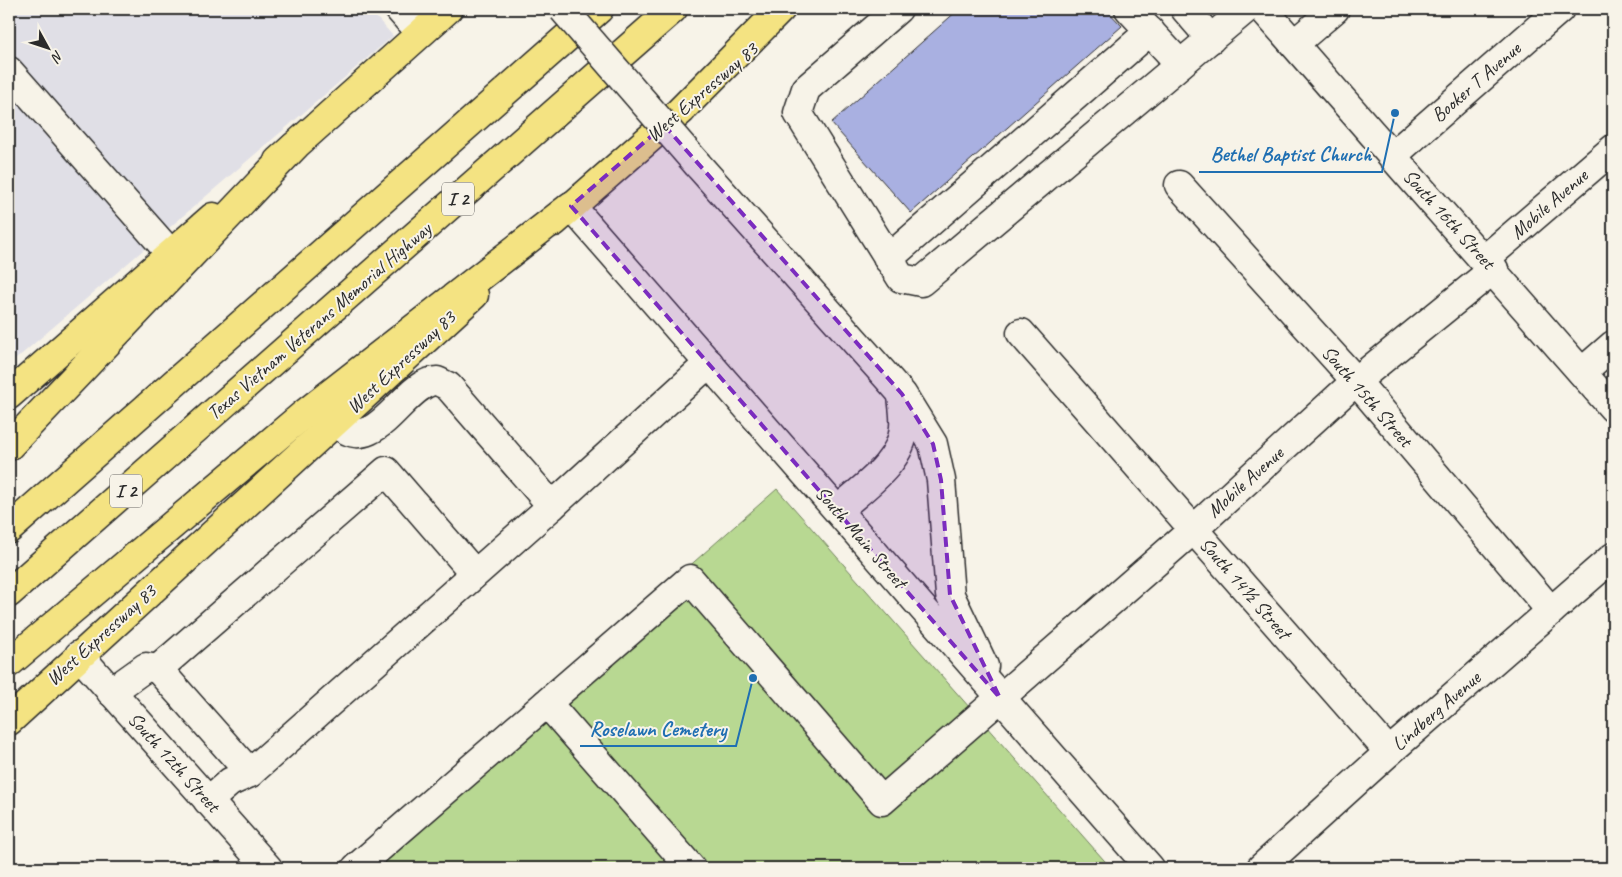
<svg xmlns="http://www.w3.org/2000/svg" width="1622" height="877" font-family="Caveat,sans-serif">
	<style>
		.built { fill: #e0dfe6 }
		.green { fill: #b8d892; stroke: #72825e }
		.building { fill: #a9b0e1; stroke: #2b2b2b }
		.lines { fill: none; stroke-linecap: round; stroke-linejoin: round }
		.minor-casing { stroke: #2b2b2b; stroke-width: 31 }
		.major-casing { stroke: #2b2b2b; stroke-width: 31 }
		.highway-casing { stroke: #2b2b2b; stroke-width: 31 }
		.minor { stroke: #f7f3e8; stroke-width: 28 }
		.major { stroke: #f4e382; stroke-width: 28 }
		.highway { stroke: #f4e382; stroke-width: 28 }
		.minor-bridge-casing { stroke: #2b2b2b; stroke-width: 31; stroke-linecap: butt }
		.minor-bridge { stroke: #f7f3e8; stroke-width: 28 }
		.marked { fill: #7b2cbf; fill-opacity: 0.2; stroke: #7b2cbf; stroke-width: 4; stroke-dasharray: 10 6; stroke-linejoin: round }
		.labels { text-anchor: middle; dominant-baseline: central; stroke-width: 4; stroke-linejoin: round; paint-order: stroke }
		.shield { fill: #f7f3e8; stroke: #686764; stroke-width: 1 }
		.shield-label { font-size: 19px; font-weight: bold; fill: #2b2b2b }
		.street-label { font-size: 20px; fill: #2b2b2b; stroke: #f7f3e8 }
		.leader { fill: none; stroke: #1f6fb2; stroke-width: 2 }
		.callout-dot { fill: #1f6fb2; stroke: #f7f3e8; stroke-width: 2 }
		.callout-label { font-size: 21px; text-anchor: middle; font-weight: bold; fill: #1f6fb2; stroke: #f7f3e8; stroke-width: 4; stroke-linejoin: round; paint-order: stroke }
	</style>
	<rect width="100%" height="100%" fill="#f7f3e8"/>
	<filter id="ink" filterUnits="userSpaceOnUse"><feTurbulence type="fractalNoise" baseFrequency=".02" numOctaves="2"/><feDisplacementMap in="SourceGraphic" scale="10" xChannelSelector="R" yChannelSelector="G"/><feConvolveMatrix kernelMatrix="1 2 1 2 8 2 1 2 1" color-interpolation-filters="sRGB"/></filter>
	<g filter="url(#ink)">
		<polygon class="built" points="9,9 369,9 393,36 9,365"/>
		<polygon class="green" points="777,489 1111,868 346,868"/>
		<polygon class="building" points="959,9 1106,9 1122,26 911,213 831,123"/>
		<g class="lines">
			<defs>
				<g id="minor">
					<polyline points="399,9 420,33"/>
					<polyline points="898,9 806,89 798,113 901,278 921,282 1246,9"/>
					<polyline points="1129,9 1180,64"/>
					<polyline points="1185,9 1211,39"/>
					<polyline points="1263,9 1613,408"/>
					<polyline points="1294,44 1335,9"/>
					<polyline points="9,71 171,254"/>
					<polyline points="1392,156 1560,9"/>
					<polyline points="698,165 902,394 933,444 941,480 950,595 984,666"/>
					<polyline points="1179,185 1356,381 1551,611"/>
					<polyline points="571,206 1150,868"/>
					<polyline points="888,259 1150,31"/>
					<polyline points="1485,259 1613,149"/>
					<polyline points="1021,333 1389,752"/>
					<polyline points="1582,372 1613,345"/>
					<path d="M 336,422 C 375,462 404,380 437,381 C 440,382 445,385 448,386 L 552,506 L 709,363"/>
					<path d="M 838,510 C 862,488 902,463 904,427 C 905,417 903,406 902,396"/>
					<polyline points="475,574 386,471 158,669 250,773 552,506"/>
					<polyline points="79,655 268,868"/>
					<polyline points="111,692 146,667 158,669"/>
					<polyline points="547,703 691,868"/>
					<polyline points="208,801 230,782 250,773"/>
					<polyline points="356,868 690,579 882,801 1194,529 1356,381 1494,269"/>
					<polyline points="1261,868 1389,752 1613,557"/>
				</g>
				<g id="major">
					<polyline points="278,161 448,9"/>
					<polyline points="554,222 682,110"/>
					<polyline points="9,395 213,217"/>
					<polyline points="9,721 474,295"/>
				</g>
				<g id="highway">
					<polyline points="679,112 781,9"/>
					<polyline points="9,446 295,146"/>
					<polyline points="9,529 599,9"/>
					<polyline points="9,593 673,9"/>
					<polyline points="9,663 304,414 571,206"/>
				</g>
			</defs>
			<use href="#minor" class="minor-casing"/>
			<use href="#major" class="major-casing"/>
			<use href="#highway" class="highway-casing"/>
			<use href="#minor" class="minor"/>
			<use href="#major" class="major"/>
			<use href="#highway" class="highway"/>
			<defs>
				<polyline id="minor-bridge" points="563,9 698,165"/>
			</defs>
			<use href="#minor-bridge" class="minor-bridge-casing"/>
			<use href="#minor-bridge" class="minor-bridge"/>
		</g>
	</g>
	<path class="marked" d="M 664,125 L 902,394 L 933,444 L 941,480 L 950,595 L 1000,698 L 571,206 Z"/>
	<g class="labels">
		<g class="shield">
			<rect x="442" y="182.5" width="32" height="33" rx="4"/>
			<rect x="110" y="474.5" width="32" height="33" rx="4"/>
		</g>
		<g class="shield-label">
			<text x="458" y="199">I 2</text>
			<text x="126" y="491">I 2</text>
		</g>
		<g class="street-label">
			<text transform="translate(1476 82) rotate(-41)">Booker T Avenue</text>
			<text transform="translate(702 92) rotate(-41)">West Expressway 83</text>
			<text transform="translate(1549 204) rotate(-41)">Mobile Avenue</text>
			<text transform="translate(1449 219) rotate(48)">South 16th Street</text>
			<text transform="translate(319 321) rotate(-41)">Texas Vietnam Veterans Memorial Highway</text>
			<text transform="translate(401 362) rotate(-43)">West Expressway 83</text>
			<text transform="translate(1367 396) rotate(49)">South 15th Street</text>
			<text transform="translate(1245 482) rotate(-42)">Mobile Avenue</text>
			<text transform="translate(861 537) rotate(49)">South Main Street</text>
			<text transform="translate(1245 588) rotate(49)">South 14½ Street</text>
			<text transform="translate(101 635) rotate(-42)">West Expressway 83</text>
			<text transform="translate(1436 711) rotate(-41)">Lindberg Avenue</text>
			<text transform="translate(174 762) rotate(48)">South 12th Street</text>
		</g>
	</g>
	<path class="leader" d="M1395 113L1382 172H1199M753 678L736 746H580"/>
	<g class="callout-dot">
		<circle cx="1395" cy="113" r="5"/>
		<circle cx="753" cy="678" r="5"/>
	</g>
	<g class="callout-label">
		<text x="1291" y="161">Bethel Baptist Church</text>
		<text x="658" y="736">Roselawn Cemetery</text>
	</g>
	<rect width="1622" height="877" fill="none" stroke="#f7f3e8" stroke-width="30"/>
	<rect x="15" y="15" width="1592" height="847" fill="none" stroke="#2b2b2b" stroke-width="2" filter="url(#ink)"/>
	<g transform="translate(48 48) rotate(130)" stroke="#f7f3e8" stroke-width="4" paint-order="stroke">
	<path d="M0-4L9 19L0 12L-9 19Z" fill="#2b2b2b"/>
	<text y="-8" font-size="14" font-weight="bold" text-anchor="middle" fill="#2b2b2b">N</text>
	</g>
</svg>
